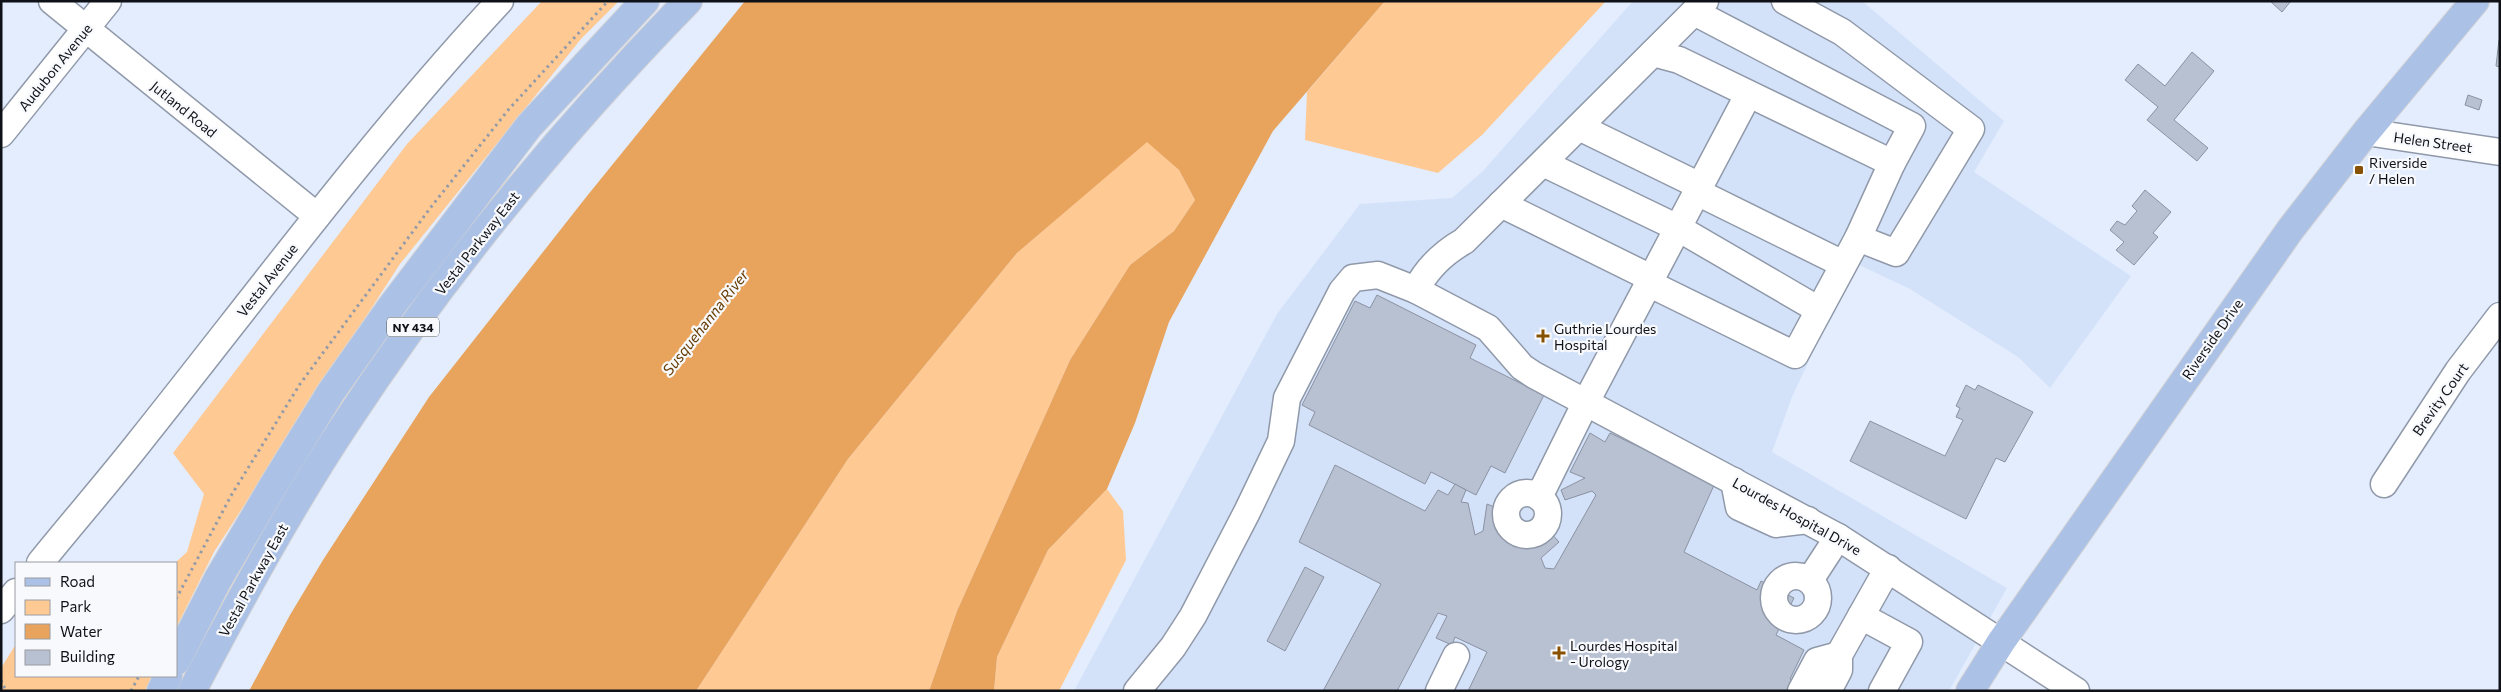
<svg xmlns="http://www.w3.org/2000/svg" width="2501" height="692" font-family="Commissioner,sans-serif">
	<style>
		.built { fill: #d4e2f9 }
		.green { fill: #ffc993 }
		.water { fill: #e8a45d }
		.building { fill: #b8c1d2; stroke: #8a92a2 }
		.lines { fill: none; stroke-linecap: round; stroke-linejoin: round }
		.minor-casing { stroke: #9099a9; stroke-width: 29 }
		.major-casing { stroke: #d4d4d5; stroke-width: 30 }
		.path { stroke: #949ba8; stroke-width: 3; stroke-dasharray: 2.5 4; stroke-linecap: butt }
		.minor { stroke: #fff; stroke-width: 26 }
		.major { stroke: #acc1e6; stroke-width: 28 }
		.poi-dot { fill: #885101; stroke: #f7f9fd; stroke-width: 2 }
		.labels { text-anchor: middle; dominant-baseline: central; stroke-width: 4.5; stroke-linejoin: round; paint-order: stroke }
		.shield { fill: #f7f9fd; stroke: #54575b; stroke-width: 1 }
		.shield-label { font-size: 12px; font-weight: bold; fill: #0e1116 }
		.street-label { font-size: 14px; fill: #0e1116; stroke: #f7f9fd }
		.poi-label { font-size: 14px; fill: #0e1116; stroke: #f7f9fd; text-anchor: start }
		.water-label { font-size: 15px; font-style: italic; fill: #673c00; stroke: #f7f9fd }
	</style>
	<rect width="100%" height="100%" fill="#e3edfe"/>
	<polygon class="built" points="1633,1 1862,1 2004,121 1974,172 2131,276 2050,388 2018,357 1910,289 1855,263 1792,397 1772,452 2007,588 1949,691 1074,691 1277,314 1360,204 1452,198 1483,171"/>
	<g class="green">
		<polygon points="542,1 619,1 581,39 400,264 214,552 176,628 175,563 187,552 204,494 173,453 407,144"/>
		<polygon points="1385,1 1606,1 1482,135 1438,173 1305,140 1307,92"/>
		<polygon points="1147,141 1179,170 1195,200 1174,231 1130,265 1070,360 957,611 929,691 696,691 848,459 1017,253"/>
		<polygon points="1107,489 1123,511 1126,560 1059,691 994,691 997,657 1048,550"/>
		<polygon points="16,644 16,676 152,676 145,691 1,691 1,668"/>
	</g>
	<polygon class="water" points="745,1 1385,1 1273,131 1169,322 1135,423 1107,489 1048,550 997,657 994,691 929,691 957,611 1070,360 1130,265 1174,231 1195,200 1179,170 1147,142 1017,253 848,459 696,691 249,691 290,615 323,560 429,397 587,196"/>
	<g class="building">
		<polygon points="2270,1 2291,1 2282,12"/>
		<polygon points="2499,40 2500,40 2500,67 2496,66"/>
		<polygon points="2192,52 2214,71 2174,120 2208,148 2197,161 2147,120 2158,107 2125,80 2138,64 2165,86"/>
		<polygon points="2468,95 2482,100 2479,110 2465,105"/>
		<polygon points="2145,190 2171,212 2153,233 2158,237 2134,265 2116,250 2124,242 2110,230 2117,221 2125,225 2137,211 2132,206"/>
		<polygon points="1377,295 1476,345 1470,358 1544,395 1505,473 1491,466 1476,495 1431,472 1425,484 1309,425 1315,412 1302,405 1355,301 1370,308"/>
		<polygon points="1966,385 1975,390 1978,385 2033,412 2005,462 1996,458 1966,519 1850,461 1870,421 1945,456 1963,420 1956,417 1960,408 1956,406"/>
		<polygon points="1590,433 1605,442 1610,433 1715,483 1684,552 1757,590 1761,581 1794,598 1776,635 1804,650 1790,679 1812,691 1468,691 1487,652 1455,637 1452,645 1436,638 1447,616 1438,613 1397,691 1323,691 1381,584 1299,542 1335,465 1425,511 1438,490 1448,495 1455,484 1466,490 1461,502 1468,503 1475,535 1483,531 1487,504 1502,510 1500,524 1504,540 1512,545 1524,548 1536,543 1550,532 1559,542 1541,558 1545,568 1554,569 1596,495 1592,491 1565,500 1561,490 1585,478 1570,472"/>
		<polygon points="1305,567 1324,577 1285,651 1267,641"/>
	</g>
	<g class="lines">
		<defs>
			<g id="minor">
				<polyline points="52,1 317,216"/>
				<polyline points="1694,12 1912,126 1892,163 1858,238 1896,253 1971,129 1842,32 1785,1"/>
				<polyline points="1653,53 1679,60 1892,163"/>
				<polyline points="1579,127 1700,186"/>
				<polyline points="2366,132 2500,152"/>
				<polyline points="1,134 108,1"/>
				<polyline points="1543,163 1678,228 1819,310"/>
				<polyline points="1697,192 1843,264"/>
				<polyline points="1501,204 1651,278"/>
				<polyline points="1648,283 1795,355 1858,238"/>
				<path d="M 1416,290 C 1427,268 1443,253 1464,241 L 1705,1"/>
				<polyline points="1734,481 1739,507 1776,524 1808,520"/>
				<polyline points="2384,484 2458,371 2500,316"/>
				<circle cx="1527" cy="514" r="21"/>
				<polyline points="1539,497 1585,404 1748,95"/>
				<path d="M 40,563 C 73,522 108,482 141,440 C 259,292 371,140 500,1"/>
				<circle cx="1796" cy="598" r="22"/>
				<polyline points="1810,580 1838,537"/>
				<polyline points="1,610 16,592"/>
				<polyline points="1861,616 1909,642 1882,691"/>
				<polyline points="1137,691 1173,647 1193,616 1247,512 1281,441 1287,398 1342,291 1353,278 1378,275 1416,290 1488,328 1522,367 1534,375 1838,537 2076,691"/>
				<polyline points="1439,691 1456,656"/>
				<polyline points="1801,691 1817,661 1839,655"/>
				<polyline points="1828,691 1839,670 1839,655 1888,568"/>
			</g>
			<g id="major">
				<polyline points="176,661 218,579 273,486 331,392 391,307 529,126 645,1"/>
				<polyline points="161,691 168,676"/>
				<path d="M 192,691 C 240,600 289,509 346,423 C 445,272 561,131 688,1"/>
				<polyline points="1970,691 2001,642 2290,230 2366,132 2475,1"/>
			</g>
		</defs>
		<use href="#minor" class="minor-casing"/>
		<use href="#major" class="major-casing"/>
		<g class="path">
			<polyline points="176,599 232,494 300,384 431,207 509,109 608,1"/>
			<polyline points="1,680 6,691"/>
			<polyline points="131,691 139,676"/>
		</g>
		<use href="#minor" class="minor"/>
		<use href="#major" class="major"/>
	</g>
	<g class="poi-dot">
		<rect x="2354" y="165" width="10" height="10" rx="2.5"/>
		<path d="M1540.5 328.5h5v5h5v5h-5v5h-5v-5h-5v-5h5z"/>
		<path d="M1556.5 645.5h5v5h5v5h-5v5h-5v-5h-5v-5h5z"/>
	</g>
	<g class="labels">
		<rect class="shield" x="387" y="317.5" width="52" height="19" rx="4"/>
		<g class="shield-label">
			<text x="413" y="327">NY 434</text>
		</g>
		<g class="street-label">
			<text transform="translate(55 67) rotate(-51)">Audubon Avenue</text>
			<text transform="translate(184 109) rotate(39)">Jutland Road</text>
			<text transform="translate(2433 142) rotate(8)">Helen Street</text>
			<text transform="translate(477 243) rotate(-52)">Vestal Parkway East</text>
			<text transform="translate(267 280) rotate(-52)">Vestal Avenue</text>
			<text transform="translate(2212 339) rotate(-55)">Riverside Drive</text>
			<text transform="translate(2440 399) rotate(-55)">Brevity Court</text>
			<text transform="translate(1797 516) rotate(29)">Lourdes Hospital Drive</text>
			<text transform="translate(253 580) rotate(-61)">Vestal Parkway East</text>
		</g>
		<g class="poi-label">
			<text x="2369" y="162">Riverside<tspan x="2369" dy="16">/ Helen</tspan></text>
			<text x="1554" y="328">Guthrie Lourdes<tspan x="1554" dy="16">Hospital</tspan></text>
			<text x="1570" y="645">Lourdes Hospital<tspan x="1570" dy="16">- Urology</tspan></text>
		</g>
		<g class="water-label">
			<text transform="translate(705 322) rotate(-52)">Susquehanna River</text>
		</g>
	</g>
	<rect width="2501" height="692" fill="none" stroke="#0e1116" stroke-width="5"/>
	<rect x="15" y="562" width="162" height="115" fill="#f7f9fd" stroke="#9a9ca1"/>
	<rect x="25" y="578" width="25" height="8" fill="#acc1e6" stroke="#9a9ca1"/>
	<text x="60" y="587" font-size="15" fill="#0e1116">Road</text>
	<rect x="25" y="600" width="25" height="15" fill="#ffc993" stroke="#9a9ca1"/>
	<text x="60" y="612" font-size="15" fill="#0e1116">Park</text>
	<rect x="25" y="624" width="25" height="15" fill="#e8a45d" stroke="#9a9ca1"/>
	<text x="60" y="637" font-size="15" fill="#0e1116">Water</text>
	<rect x="25" y="650" width="25" height="15" fill="#b8c1d2" stroke="#9a9ca1"/>
	<text x="60" y="662" font-size="15" fill="#0e1116">Building</text>
</svg>
